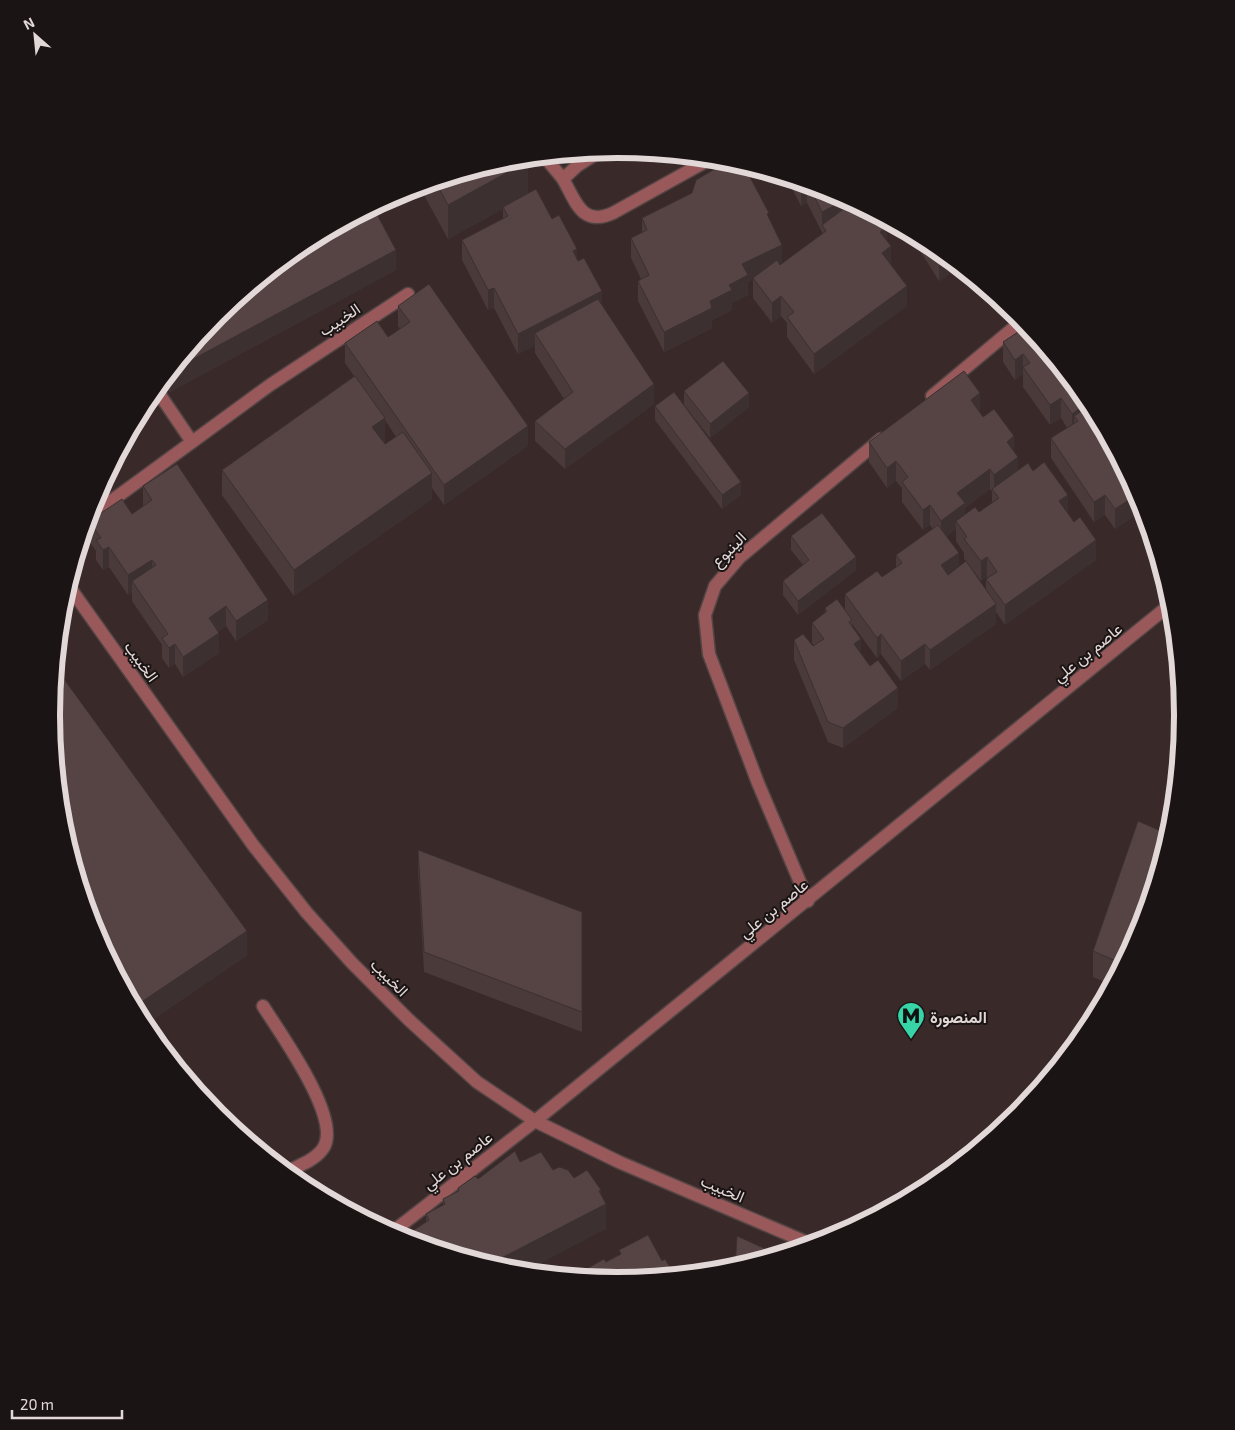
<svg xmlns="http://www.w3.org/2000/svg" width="1235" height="1430" font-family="'Exo 2',Vazirmatn,sans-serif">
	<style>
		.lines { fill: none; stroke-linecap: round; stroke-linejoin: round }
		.minor-casing { stroke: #544545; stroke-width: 15 }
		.minor { stroke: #99595a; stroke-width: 12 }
		.wall { fill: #4a3a3a; fill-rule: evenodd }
		.shaded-wall { fill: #3c3030 }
		.building { fill: #564444; stroke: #3c3030 }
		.labels { text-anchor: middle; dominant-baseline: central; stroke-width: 4; stroke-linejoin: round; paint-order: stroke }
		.street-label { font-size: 16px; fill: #e3d8d8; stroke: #1b1414 }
		.poi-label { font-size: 16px; font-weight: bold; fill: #e3d8d8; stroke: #1b1414; text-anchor: start }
		.rim { fill: none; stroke: #e3d8d8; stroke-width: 6 }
	</style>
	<rect width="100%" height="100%" fill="#392929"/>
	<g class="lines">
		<defs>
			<g id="minor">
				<path d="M 602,150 L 577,166 L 563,179 C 576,202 582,227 613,213 L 712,158"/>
				<polyline points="544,156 563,179"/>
				<polyline points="156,389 192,442"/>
				<polyline points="932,396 1023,320"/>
				<polyline points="88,518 270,385 408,294"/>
				<polyline points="68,585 253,845 307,913 352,963 409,1020 477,1082 535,1121 619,1162 813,1245"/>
				<polyline points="808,901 758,783 709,654 705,615 715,586 739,558 881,439"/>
				<path d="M 263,1006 C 280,1033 341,1117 324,1147 C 316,1160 300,1165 286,1172"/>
				<polyline points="391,1233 535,1121 1172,603"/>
			</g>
		</defs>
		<use href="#minor" class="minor-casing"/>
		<use href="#minor" class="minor"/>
	</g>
	<g class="wall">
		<polygon points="507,160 528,194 552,219 577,259 654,404 565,469 535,441 535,421 564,399 535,353 535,346 518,354 494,308 488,310 462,260 462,240 503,219 503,209 448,239 419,186"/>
		<polygon points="786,177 834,192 887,240 891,266 907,306 814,374 787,337 787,323 781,316 772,323 753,298 753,279 748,282 748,295 732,303 732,310 712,320 712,328 664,352 638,301 638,281 641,279 631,258 631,238 642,233 642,218 692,193 769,219 782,263 822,234 822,232 807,203 801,206"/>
		<polygon points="887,220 932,244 960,267 939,281 909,233 900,238"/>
		<polygon points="396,270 170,392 163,380 217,314"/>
		<path d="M 398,306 L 528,446 L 444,505 L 432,488 L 432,499 L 294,596 L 222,495 L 222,470 L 354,376 L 345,363 L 345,343 L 388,337 L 400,329 L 398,326 ZM 385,420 L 396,437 L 385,444 Z"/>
		<polygon points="1027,326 1141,499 1144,510 1115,529 1105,515 1094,522 1051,458 1051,438 1067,428 1061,418 1050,425 1023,387 1023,374 1015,380 1003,362 1003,342"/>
		<polygon points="684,391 749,407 710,438 684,405"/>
		<polygon points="655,406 741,495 722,509 655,420"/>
		<path d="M 980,413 L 1014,451 L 1018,470 L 1033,471 L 1068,513 L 1096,560 L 1005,625 L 996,612 L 996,624 L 930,670 L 925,664 L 901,681 L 881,654 L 877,658 L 852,624 L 852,627 L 861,653 L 898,708 L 843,748 L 828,742 L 794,660 L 794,640 L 813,646 L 814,646 L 812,643 L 812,623 L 825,613 L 825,608 L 845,610 L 845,594 L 882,577 L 896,567 L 896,555 L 933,529 L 930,525 L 923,530 L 902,502 L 902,488 L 896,481 L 887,488 L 869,462 L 869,442 ZM 990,489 L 992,491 L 992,504 L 979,512 L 965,515 L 965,508 ZM 956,529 L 956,541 L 964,553 L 964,559 L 981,581 L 987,577 L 988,578 L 986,579 L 986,590 L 959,567 L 947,536 Z"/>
		<polygon points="143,486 268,620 236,641 226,626 218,632 219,653 183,677 175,664 169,668 162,658 162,645 132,601 132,593 128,595 109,567 103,570 96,560 96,551 89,541 89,521 132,514 143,506"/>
		<polygon points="791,536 856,570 798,615 783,595 783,581 803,565 791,550"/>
		<polygon points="1181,684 1184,715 1183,720 1175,708 1175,688"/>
		<polygon points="418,850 582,912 582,1032 424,972 418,870"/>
		<polygon points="1141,932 1112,985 1093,977 1093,951"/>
		<polygon points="520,1162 553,1170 574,1178 601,1195 606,1229 426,1222 426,1214 443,1205 443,1199 458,1191 458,1188"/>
	</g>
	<g class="shaded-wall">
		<polygon points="528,161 528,195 503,207 503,209 448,239 448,205"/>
		<polygon points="806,183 807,184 807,203 801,206 801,186"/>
		<polygon points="847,199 863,207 822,225 822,232 822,212"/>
		<polygon points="887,227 887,247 880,232"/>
		<polygon points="900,227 909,232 909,233 900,238"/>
		<polygon points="782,245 782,265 748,282 748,295 732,303 732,310 712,320 712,328 664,352 664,332 710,301 729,285 742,264"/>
		<polygon points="891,246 891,266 882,253"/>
		<polygon points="577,249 577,269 573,251"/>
		<polygon points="396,250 396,270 170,392 170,373 171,371"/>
		<polygon points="947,256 960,267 939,281 939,261"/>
		<polygon points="907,286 907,306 814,374 814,354"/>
		<polygon points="494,288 494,308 488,310 488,290"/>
		<polygon points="602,291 602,311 535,333 535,346 518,354 518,334"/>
		<polygon points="781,296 781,316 772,323 772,303"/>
		<polygon points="1023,354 1023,374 1015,380 1015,360"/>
		<polygon points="654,384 654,404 565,469 565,449"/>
		<polygon points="749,393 749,407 710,438 710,424"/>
		<polygon points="980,393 980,413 971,400"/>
		<polygon points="1061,398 1061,418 1050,425 1050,405"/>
		<polygon points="148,399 148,412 137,419 147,400"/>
		<polygon points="1089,402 1097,416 1074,416 1074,433 1072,434 1072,414"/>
		<polygon points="385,418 385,444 372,427"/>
		<polygon points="528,426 528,446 444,505 444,485"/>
		<polygon points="1014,436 1014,456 1007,442"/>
		<polygon points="1018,457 1018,477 994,493 994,475"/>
		<polygon points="896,461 896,481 887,488 887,468"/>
		<polygon points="990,469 990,489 965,508 965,523 956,521 956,529 941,541 941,521 957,493"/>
		<polygon points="432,473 432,499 294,596 294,570"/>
		<polygon points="741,482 741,495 722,509 722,495"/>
		<polygon points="1138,494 1141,499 1144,510 1115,529 1115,509"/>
		<polygon points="1068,495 1068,515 1059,501"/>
		<polygon points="1105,495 1105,515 1094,522 1094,502"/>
		<polygon points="930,505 930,525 923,530 923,510"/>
		<polygon points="1096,540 1096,560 1005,625 1005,605"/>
		<polygon points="109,547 109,567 103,570 103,550"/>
		<polygon points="959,553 959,573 941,585 941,565"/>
		<polygon points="856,557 856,570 798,615 798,601"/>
		<polygon points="987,557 987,577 981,581 981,561"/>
		<polygon points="152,560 152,580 132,581 132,593 128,595 128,575"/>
		<polygon points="268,600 268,620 236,641 236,621"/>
		<polygon points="996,604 996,624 930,670 930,650"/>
		<polygon points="226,606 226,626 209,638 209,618"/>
		<polygon points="219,633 219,653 183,677 183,657"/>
		<polygon points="881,634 881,654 877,658 877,638"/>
		<polygon points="861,639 861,659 854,644"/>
		<polygon points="175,644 175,664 169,668 169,648"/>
		<polygon points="925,644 925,664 901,681 901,661"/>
		<polygon points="898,688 898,708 843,748 843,728"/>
		<polygon points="247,931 247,956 144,1026 134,1007"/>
		<polygon points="601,1190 601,1206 606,1204 606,1229 524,1272 507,1270 488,1265"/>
	</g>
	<g class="building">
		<polygon points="526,158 528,161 448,205 435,181 507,160"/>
		<polygon points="730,160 743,164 769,213 767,214 782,245 742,264 748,275 729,285 732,290 710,301 712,308 664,332 638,281 649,275 631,238 647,230 642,218 692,193 696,180"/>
		<polygon points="798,181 806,183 801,186"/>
		<polygon points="808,184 834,192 847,199 822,212"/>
		<polygon points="536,189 552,219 559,215 577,249 573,251 578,261 584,258 602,291 518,334 494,288 488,290 462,240 508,216 503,207"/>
		<polygon points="853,202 878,215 887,227 880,232 891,246 882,253 907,286 814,354 787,317 794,312 781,296 772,303 753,278 777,260 780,265 826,231 822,225"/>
		<polygon points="373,207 396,250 171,371 217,314 303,244"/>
		<polygon points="927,242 932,244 947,256 939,261"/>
		<polygon points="429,284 528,426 444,485 345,343 377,321 388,337 410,322 398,306"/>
		<polygon points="598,299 654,384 565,449 535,421 573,392 535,333"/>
		<polygon points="1027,326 1089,402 1072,414 1061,398 1050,405 1023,367 1030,363 1023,354 1015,360 1003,342"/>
		<polygon points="723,361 749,393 710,424 684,391"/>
		<polygon points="964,371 980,393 971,400 983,417 994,409 1014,436 1007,442 1018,457 994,475 990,469 957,493 965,503 941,521 930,505 923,510 902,482 908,477 896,461 887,468 869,442"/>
		<polygon points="355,376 385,418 372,427 385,444 403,432 432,473 294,570 222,470"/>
		<polygon points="674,392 741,482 722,495 655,406"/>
		<polygon points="1091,405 1138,494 1115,509 1105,495 1094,502 1051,438 1078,421 1074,416"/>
		<polygon points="1044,462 1068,495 1059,501 1074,522 1080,517 1096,540 1005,605 986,579 997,572 987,557 981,561 964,539 967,537 956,521 975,507 979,512 999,498 992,489 1028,463 1033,471"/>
		<polygon points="177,464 268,600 236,621 226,606 209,618 219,633 183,657 175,644 169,648 162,638 168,634 132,581 156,565 152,560 128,575 109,547 103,550 96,540 101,538 89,521 122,499 132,514 152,500 143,486"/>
		<polygon points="822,513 856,557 798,601 783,581 809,560 791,536"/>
		<polygon points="938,525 959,553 941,565 948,575 966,561 996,604 930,650 925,644 901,661 881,634 877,638 845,594 877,571 882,577 902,563 896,555"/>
		<polygon points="837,599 852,620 849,622 861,639 854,644 870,666 878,660 898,688 843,728 828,722 794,640 803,634 813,646 824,639 812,623 827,611 825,608"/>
		<polygon points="56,668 247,931 134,1007 94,931 62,825 51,715"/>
		<polygon points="1181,684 1182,699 1175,688"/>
		<polygon points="1138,821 1170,835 1141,932 1123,964 1093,951"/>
		<polygon points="418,850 582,912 582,1012 424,952"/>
		<polygon points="515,1151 520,1162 541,1152 553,1170 559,1167 568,1170 574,1178 587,1170 601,1190 599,1191 606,1204 488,1265 402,1238 429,1220 426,1214 445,1204 443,1199 459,1191 458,1188 475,1176 478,1179"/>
		<polygon points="648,1235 662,1261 665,1259 675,1276 617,1281 572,1277 604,1259 606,1262 621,1254 619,1250"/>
		<polygon points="737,1236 779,1255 735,1268"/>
	</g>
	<defs>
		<symbol id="metro-pin" viewBox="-11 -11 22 30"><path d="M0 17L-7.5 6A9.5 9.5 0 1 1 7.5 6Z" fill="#36d4a7" stroke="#1b1414"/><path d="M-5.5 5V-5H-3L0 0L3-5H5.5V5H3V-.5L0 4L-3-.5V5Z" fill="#111"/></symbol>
	</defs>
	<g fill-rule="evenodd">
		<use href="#metro-pin" x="895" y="1000" width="32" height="43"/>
	</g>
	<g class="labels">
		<g class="street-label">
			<text transform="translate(339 319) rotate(-34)">الخبيب</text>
			<text transform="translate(728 549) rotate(-45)">الينبوع</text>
			<text transform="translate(1087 652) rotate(-39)">عاصم بن علي</text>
			<text transform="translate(142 661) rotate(54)">الخبيب</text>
			<text transform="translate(773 908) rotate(-39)">عاصم بن علي</text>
			<text transform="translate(390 977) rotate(45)">الخبيب</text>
			<text transform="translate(457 1160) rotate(-38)">عاصم بن علي</text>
			<text transform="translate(723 1188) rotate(23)">الخبيب</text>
		</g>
		<g class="poi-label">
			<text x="930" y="1016">المنصورة</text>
		</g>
	</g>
	<path d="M0 0H1235V1430H0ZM60 715a557 557 0 1 1 1114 0a557 557 0 1 1-1114 0Z" fill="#1b1414" fill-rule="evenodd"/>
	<path class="rim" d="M60 715a557 557 0 1 1 1114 0a557 557 0 1 1-1114 0Z"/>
	<g transform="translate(35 35) rotate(333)" stroke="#1b1414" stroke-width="4" paint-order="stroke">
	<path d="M0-4L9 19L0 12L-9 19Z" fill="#e3d8d8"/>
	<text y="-8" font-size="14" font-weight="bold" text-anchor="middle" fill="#e3d8d8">N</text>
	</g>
	<path d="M12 1410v8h110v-8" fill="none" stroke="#e3d8d8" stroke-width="2.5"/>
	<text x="20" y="1410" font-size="15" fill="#e3d8d8" stroke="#1b1414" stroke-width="4" paint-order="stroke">20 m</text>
</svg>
